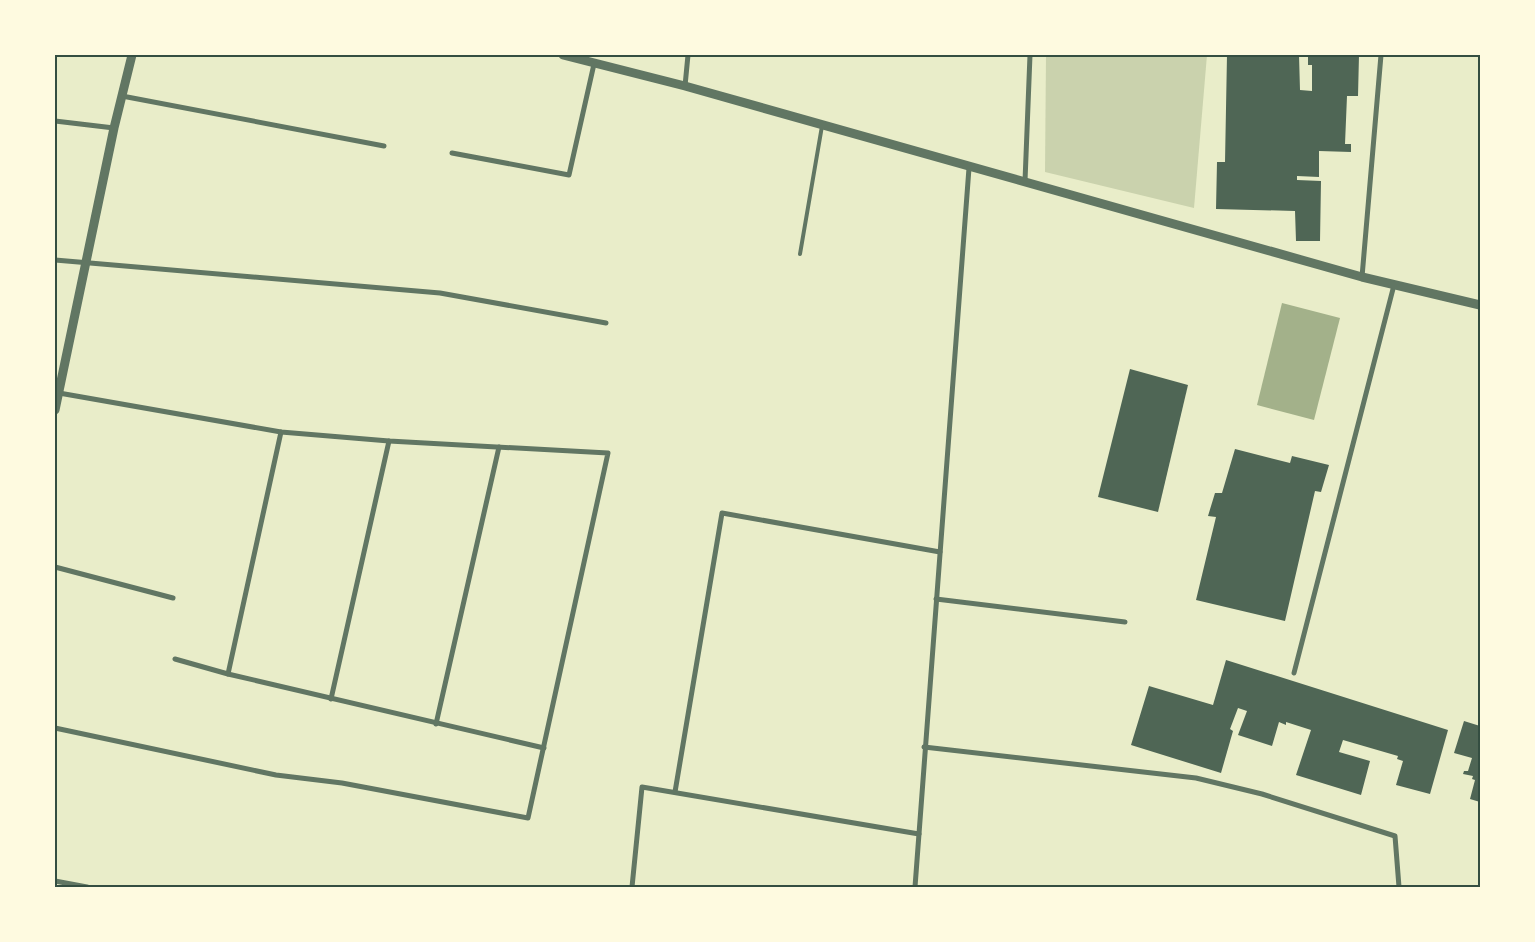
<svg xmlns="http://www.w3.org/2000/svg" width="1535" height="942" font-family="Poppins,sans-serif">
	<style>
		.green { fill: #cad2ad }
		.water { fill: #a3b18a }
		.building { fill: #4f6655 }
		.lines { fill: none; stroke-linecap: round; stroke-linejoin: round }
		.service { stroke: #617663; stroke-width: 4 }
		.minor { stroke: #617663; stroke-width: 5 }
		.tertiary { stroke: #617663; stroke-width: 9 }
		.neatline { fill: none; stroke: #344e41; stroke-width: 2 }
	</style>
	<rect width="100%" height="100%" fill="#e9edc9"/>
	<polygon class="green" points="1046,55 1207,55 1194,208 1045,172"/>
	<polygon class="water" points="1282,303 1340,318 1314,420 1257,405"/>
	<g class="building">
		<polygon points="1227,55 1299,55 1300,90 1312,91 1312,65 1308,65 1308,55 1359,55 1358,96 1347,96 1345,144 1351,144 1351,152 1319,151 1319,177 1297,176 1297,180 1321,181 1320,241 1296,241 1295,211 1216,209 1217,162 1225,162"/>
		<polygon points="1130,369 1188,385 1158,512 1098,497"/>
		<polygon points="1235,449 1290,463 1292,456 1329,465 1321,492 1315,491 1285,621 1196,600 1216,517 1208,516 1215,493 1222,493"/>
		<polygon points="1226,660 1448,730 1430,794 1396,785 1403,761 1397,759 1398,756 1343,740 1339,752 1370,761 1361,795 1296,775 1311,730 1286,722 1286,725 1279,722 1272,746 1238,735 1247,711 1238,708 1230,729 1233,731 1221,773 1131,745 1149,686 1213,705"/>
		<polygon points="1464,721 1480,726 1480,802 1470,799 1475,780 1472,779 1473,776 1463,774 1464,771 1468,771 1472,758 1454,753"/>
	</g>
	<g class="lines">
		<polyline class="service" points="800,254 822,126"/>
		<g class="minor">
			<polyline points="685,86 688,55"/>
			<polyline points="122,96 384,146"/>
			<polyline points="55,121 114,128"/>
			<polyline points="452,153 569,175 594,64"/>
			<polyline points="1025,181 1030,55"/>
			<polyline points="55,260 440,293 606,323"/>
			<polyline points="1362,277 1381,55"/>
			<polyline points="55,567 173,598"/>
			<polyline points="936,599 1125,622"/>
			<polyline points="175,659 228,674 544,748"/>
			<polyline points="1294,673 1394,285"/>
			<polyline points="228,674 281,432"/>
			<polyline points="331,699 389,441"/>
			<polyline points="436,724 499,447"/>
			<polyline points="55,728 276,775 342,783 528,818 608,453 389,441 281,432 59,393"/>
			<polyline points="924,747 1196,778 1262,794 1395,836 1399,887"/>
			<polyline points="675,792 722,513 940,552"/>
			<polyline points="55,881 87,887"/>
			<polyline points="632,887 642,787 919,834"/>
			<polyline points="915,887 969,168"/>
		</g>
		<g class="tertiary">
			<polyline points="563,55 685,86 1362,277 1480,305"/>
			<polyline points="55,410 114,128 132,55"/>
		</g>
	</g>
	<rect width="1535" height="942" fill="none" stroke="#fefae0" stroke-width="112"/>
	<rect x="56" y="56" width="1423" height="830" class="neatline"/>
</svg>
